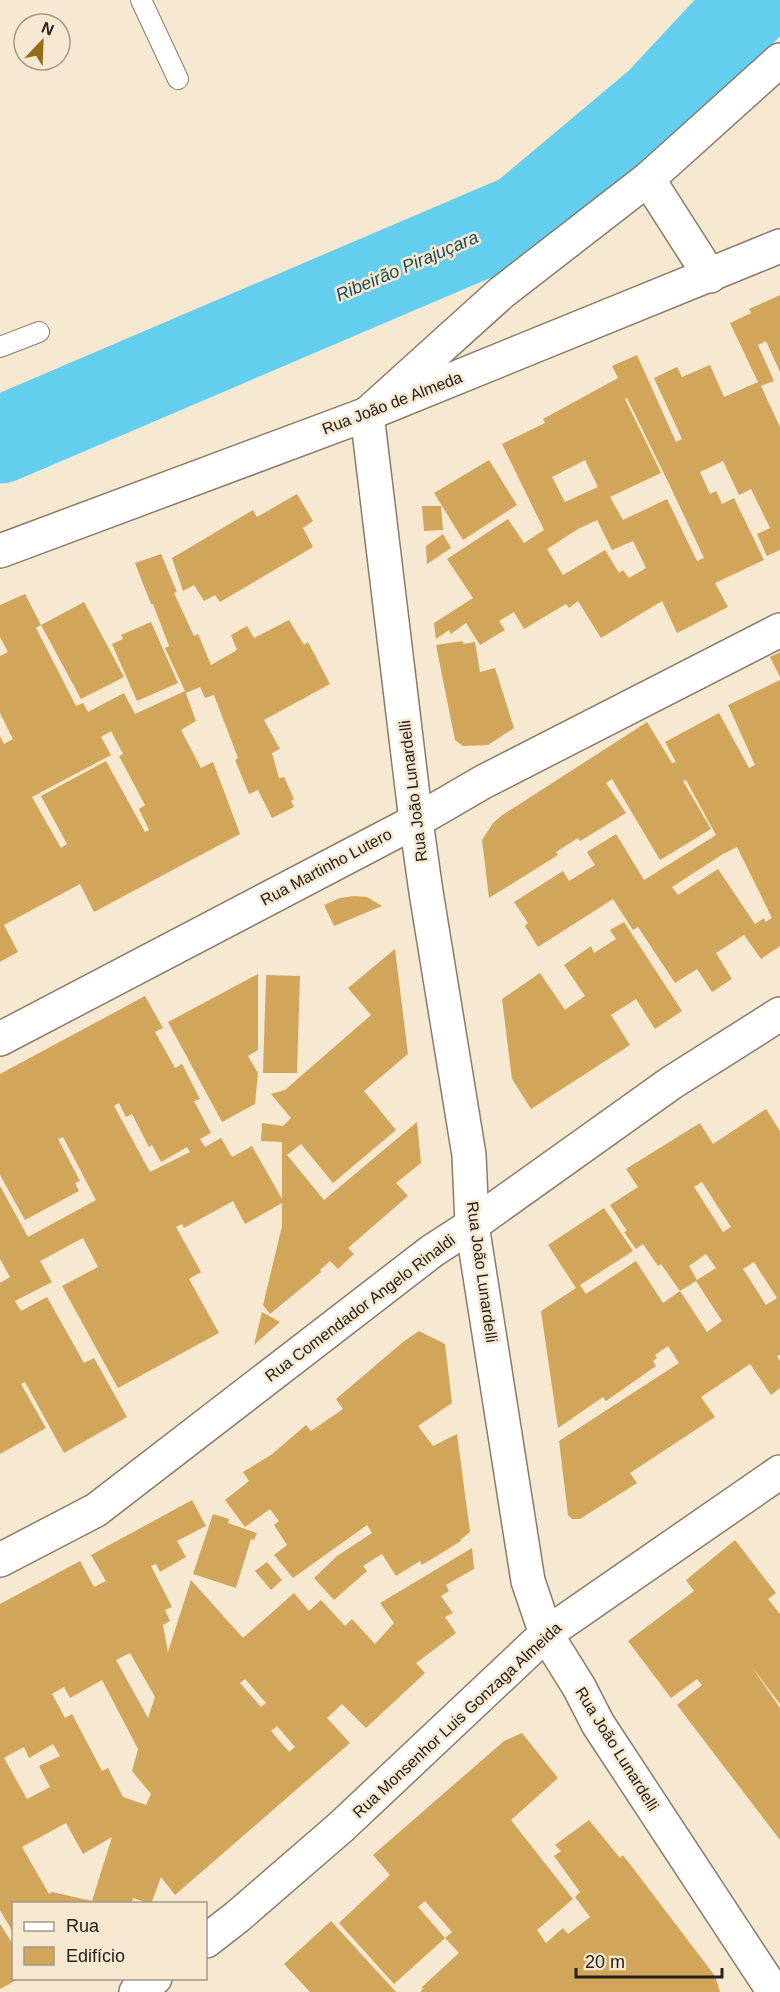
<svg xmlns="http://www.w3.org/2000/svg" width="780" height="1992" font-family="Helvetica,sans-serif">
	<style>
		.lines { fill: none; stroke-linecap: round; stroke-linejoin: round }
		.river { stroke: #64ceef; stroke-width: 87 }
		.building { fill: #d2a65a; fill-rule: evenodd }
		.service-casing { stroke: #897c68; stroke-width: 22 }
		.minor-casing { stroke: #897c68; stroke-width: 36 }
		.service { stroke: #fff; stroke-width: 20 }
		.minor { stroke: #fff; stroke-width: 33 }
		.labels { text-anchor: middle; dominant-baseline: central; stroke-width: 5; stroke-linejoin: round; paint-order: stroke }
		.street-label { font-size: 16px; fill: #262119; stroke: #f6e8d1 }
		.water-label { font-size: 18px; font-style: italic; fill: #1e4d5b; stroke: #f6e8d1 }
	</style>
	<rect width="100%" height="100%" fill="#f6e8d1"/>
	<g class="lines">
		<polyline class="river" points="0,440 522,217 659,102 754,0"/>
	</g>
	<g class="building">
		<path d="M 780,295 L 780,372 L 766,341 L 758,345 L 774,381 L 761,386 L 780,427 L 780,550 L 767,556 L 757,534 L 770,528 L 751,489 L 739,495 L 723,461 L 700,472 L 710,494 L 716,491 L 722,504 L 734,498 L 764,560 L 715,583 L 728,607 L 677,633 L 662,601 L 601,638 L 578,601 L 569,608 L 566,604 L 524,629 L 514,612 L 499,621 L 505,630 L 480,645 L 466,623 L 451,634 L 449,630 L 436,639 L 434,623 L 473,598 L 447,559 L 508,519 L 524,543 L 544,530 L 502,444 L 545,423 L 543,419 L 618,378 L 612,366 L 637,355 L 676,442 L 682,439 L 654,378 L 677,367 L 682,377 L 710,365 L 724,397 L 758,382 L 730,323 L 751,313 L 749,309 ZM 627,398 L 670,486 L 704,558 L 697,561 L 667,499 L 623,520 L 610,497 L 661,473 L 625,399 ZM 585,460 L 598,487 L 565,502 L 552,477 ZM 597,520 L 612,550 L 633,541 L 646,568 L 629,578 L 623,570 L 619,573 L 605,550 L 563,575 L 547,549 L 578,529 Z"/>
		<polygon points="489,460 517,505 463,540 434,493"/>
		<polygon points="297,494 313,521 303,528 313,547 220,602 215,595 204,601 194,585 183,591 172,558 253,510 257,517"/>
		<polygon points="422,506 441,506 443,530 424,531"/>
		<polygon points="443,534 451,548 427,564 426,546"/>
		<path d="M 161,554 L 177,592 L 174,593 L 194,636 L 198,634 L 211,665 L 237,650 L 231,635 L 247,626 L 254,638 L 289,620 L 304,645 L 308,642 L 330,684 L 264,720 L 280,749 L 272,753 L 279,778 L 284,777 L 294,799 L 291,801 L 294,807 L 272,818 L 258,790 L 249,794 L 235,760 L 238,758 L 214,695 L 205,698 L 200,687 L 186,693 L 185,691 L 196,721 L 181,730 L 201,768 L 213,762 L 240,834 L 94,912 L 80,884 L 4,925 L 18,952 L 0,962 L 0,736 L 4,744 L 13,739 L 0,713 L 0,656 L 8,652 L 0,637 L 0,605 L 25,594 L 41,625 L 36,628 L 76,706 L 83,703 L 88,712 L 124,693 L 135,714 L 185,691 L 165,648 L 169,646 L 153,604 L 151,604 L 135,563 ZM 111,731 L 123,754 L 119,756 L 145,805 L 139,809 L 149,830 L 145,832 L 106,761 L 41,796 L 67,844 L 61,848 L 32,797 L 111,755 L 101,737 Z"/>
		<polygon points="84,602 124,677 81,699 41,625"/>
		<polygon points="151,622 178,683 137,701 112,644 123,639 121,635"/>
		<polygon points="463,641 463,644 475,642 480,672 495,668 514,728 488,745 463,746 455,740 436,645"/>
		<polygon points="780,652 780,677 770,657"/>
		<path d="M 780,680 L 780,946 L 761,959 L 744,935 L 716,953 L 732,979 L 712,992 L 697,969 L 675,983 L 638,927 L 633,930 L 613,899 L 538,947 L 525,926 L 528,923 L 514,902 L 563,871 L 569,881 L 595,865 L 587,852 L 616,834 L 644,880 L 716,835 L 686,780 L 683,781 L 711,829 L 660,860 L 612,779 L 606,783 L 626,813 L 580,841 L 578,838 L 556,852 L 558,855 L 489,898 L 482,840 L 493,823 L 501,816 L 647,722 L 672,763 L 676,762 L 665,742 L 719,713 L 749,768 L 755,765 L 728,705 ZM 737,847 L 772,918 L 765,922 L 764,918 L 755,924 L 718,869 L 678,895 L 672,887 L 723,854 Z"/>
		<polygon points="354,896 367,897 382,906 334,926 324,905 340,898"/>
		<polygon points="624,922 682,1011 655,1029 636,999 611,1015 630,1045 531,1109 512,1079 502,999 540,973 565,1010 569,1007 585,996 564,965 591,946 594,953 616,939 610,930"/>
		<path d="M 395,949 L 408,1054 L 364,1091 L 396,1130 L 333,1183 L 301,1144 L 287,1155 L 324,1200 L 417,1122 L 421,1163 L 396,1183 L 408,1196 L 348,1248 L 354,1254 L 338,1269 L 330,1261 L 320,1270 L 321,1272 L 270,1314 L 263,1305 L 282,1226 L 282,1203 L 245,1224 L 233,1201 L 184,1228 L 182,1224 L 176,1227 L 201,1272 L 189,1279 L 219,1333 L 118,1388 L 62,1286 L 98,1267 L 83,1238 L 40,1261 L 52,1282 L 15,1301 L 21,1311 L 47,1297 L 84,1363 L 94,1358 L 127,1417 L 64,1453 L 25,1382 L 21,1384 L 46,1428 L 0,1454 L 0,1283 L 10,1277 L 0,1259 L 0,1186 L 28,1237 L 96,1200 L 63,1137 L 58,1139 L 80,1181 L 75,1183 L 79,1191 L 25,1220 L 0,1175 L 0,1074 L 145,996 L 163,1028 L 155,1032 L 175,1068 L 182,1064 L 200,1099 L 194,1101 L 211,1133 L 200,1139 L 205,1147 L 221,1138 L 232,1157 L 252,1146 L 282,1199 L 282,1142 L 261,1141 L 262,1123 L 283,1126 L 291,1118 L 271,1094 L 285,1090 L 371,1015 L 348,988 ZM 119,1103 L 126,1117 L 132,1114 L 149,1147 L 152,1145 L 161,1162 L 187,1147 L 190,1152 L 150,1172 L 114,1106 Z"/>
		<polygon points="258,974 258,1050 248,1056 258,1073 255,1104 222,1122 168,1022"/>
		<polygon points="266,975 300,976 297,1073 263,1073"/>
		<path d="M 766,1109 L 780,1131 L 780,1355 L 777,1356 L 780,1361 L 780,1388 L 771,1395 L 750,1364 L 701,1397 L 715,1417 L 630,1473 L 637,1483 L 580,1519 L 572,1519 L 568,1515 L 559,1441 L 679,1363 L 668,1346 L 655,1355 L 657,1358 L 653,1361 L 656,1366 L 606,1401 L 603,1397 L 558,1428 L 541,1311 L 576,1288 L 548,1245 L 604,1208 L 633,1251 L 580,1285 L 586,1294 L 636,1261 L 663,1303 L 680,1291 L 707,1332 L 722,1321 L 696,1281 L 680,1291 L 661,1264 L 658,1266 L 643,1244 L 636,1249 L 624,1232 L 627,1231 L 610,1205 L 638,1187 L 626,1169 L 700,1123 L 713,1144 ZM 702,1182 L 731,1227 L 723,1232 L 694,1187 ZM 706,1254 L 716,1268 L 697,1280 L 689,1266 ZM 754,1262 L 777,1298 L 766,1305 L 743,1269 Z"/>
		<polygon points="262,1312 280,1322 254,1345"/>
		<polygon points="419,1331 445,1344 452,1403 418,1426 433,1446 457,1434 470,1532 460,1540 461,1541 422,1565 420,1561 396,1576 382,1554 363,1566 367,1571 334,1600 314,1578 337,1556 372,1533 367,1525 293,1578 274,1555 287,1545 274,1525 279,1521 270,1509 245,1527 225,1500 249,1481 243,1472 271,1455 306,1425 311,1431 343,1409 336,1399 403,1342"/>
		<path d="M 192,1500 L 206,1526 L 177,1541 L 186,1557 L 160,1572 L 156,1564 L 151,1566 L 172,1607 L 165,1610 L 170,1621 L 163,1625 L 168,1652 L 191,1580 L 243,1638 L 294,1593 L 309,1611 L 321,1600 L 345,1626 L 352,1619 L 375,1644 L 394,1623 L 380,1603 L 472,1548 L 474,1569 L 446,1585 L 449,1591 L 441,1596 L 453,1613 L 445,1617 L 456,1633 L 416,1663 L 425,1673 L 366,1728 L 342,1704 L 327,1718 L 350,1743 L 175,1895 L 161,1877 L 151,1904 L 133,1898 L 131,1904 L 14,1904 L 14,1934 L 0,1910 L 0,1604 L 80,1561 L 94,1587 L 106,1581 L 91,1555 ZM 130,1653 L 155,1697 L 148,1718 L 116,1660 ZM 245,1679 L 266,1703 L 261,1707 L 240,1683 ZM 102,1680 L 138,1749 L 132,1771 L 151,1794 L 146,1805 L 123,1797 L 108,1768 L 102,1771 L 72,1714 L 65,1718 L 52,1694 L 64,1687 L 70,1698 ZM 277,1726 L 295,1747 L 289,1752 L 271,1731 ZM 53,1744 L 60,1756 L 39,1766 L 50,1787 L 27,1799 L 4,1758 L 24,1747 L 29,1758 ZM 66,1823 L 83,1854 L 112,1837 L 92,1901 L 52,1892 L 49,1894 L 22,1847 Z"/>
		<polygon points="213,1514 229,1519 228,1523 257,1533 254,1540 251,1539 236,1588 193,1574"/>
		<polygon points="735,1540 776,1593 768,1599 780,1614 780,1704 752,1667 780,1708 780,1840 677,1705 702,1685 697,1679 671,1698 628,1641 694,1591 686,1580"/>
		<polygon points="267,1562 282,1580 271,1590 255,1571"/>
		<polygon points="522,1733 558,1778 511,1820 573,1899 537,1930 546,1943 563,1928 568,1934 590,1917 575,1897 580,1892 554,1856 561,1851 555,1845 589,1820 620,1858 623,1855 715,1976 720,1992 420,1992 423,1989 422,1987 459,1953 445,1938 452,1932 425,1901 418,1907 445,1938 394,1984 339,1923 390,1875 373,1855 504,1741"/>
		<polygon points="331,1921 396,1992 310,1992 284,1964"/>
		<polygon points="0,1924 14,1946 14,1978 20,1978 0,1989"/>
	</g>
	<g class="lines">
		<defs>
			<g id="service">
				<polyline points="141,0 178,79"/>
				<polyline points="0,347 39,332"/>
			</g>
			<g id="minor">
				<polyline points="648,179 710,276"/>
				<polyline points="0,551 367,414 780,246"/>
				<polyline points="0,1039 416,821 483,782 780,630"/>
				<polyline points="0,1560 96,1510 432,1251 472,1225 671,1083 780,1014"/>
				<polyline points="206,1941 237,1917 341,1827 546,1634 780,1472"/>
				<polyline points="136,1992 155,1978"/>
				<polyline points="774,1992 598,1724 579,1687 546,1634 528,1581 472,1225 469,1155 426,892 416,821 367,414 501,293 648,179 780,60"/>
			</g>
		</defs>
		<use href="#service" class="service-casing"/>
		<use href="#minor" class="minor-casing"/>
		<use href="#service" class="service"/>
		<use href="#minor" class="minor"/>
	</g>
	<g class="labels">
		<g class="street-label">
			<text transform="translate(392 403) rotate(-21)">Rua João de Almeda</text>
			<text transform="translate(413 791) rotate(-97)">Rua João Lunardelli</text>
			<text transform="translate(326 867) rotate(-28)">Rua Martinho Lutero</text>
			<text transform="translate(482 1272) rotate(82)">Rua João Lunardelli</text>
			<text transform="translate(360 1308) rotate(-37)">Rua Comendador Angelo Rinaldi</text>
			<text transform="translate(457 1720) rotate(-43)">Rua Monsenhor Luis Gonzaga Almeida</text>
			<text transform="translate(617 1749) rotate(58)">Rua João Lunardelli</text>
		</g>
		<g class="water-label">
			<text transform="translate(407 266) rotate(-23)">Ribeirão Pirajuçara</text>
		</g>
	</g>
	<rect x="12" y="1902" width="195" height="78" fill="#f6e8d1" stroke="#a39887" stroke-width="1.5"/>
	<rect x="24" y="1922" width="30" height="9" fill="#ffffff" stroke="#a39887" stroke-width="1.5"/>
	<text x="66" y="1932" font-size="18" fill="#262119">Rua</text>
	<rect x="24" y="1947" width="30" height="18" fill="#d2a65a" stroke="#a39887" stroke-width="1.5"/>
	<text x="66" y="1962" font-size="18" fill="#262119">Edifício</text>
	<g transform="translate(42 42) rotate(23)"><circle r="28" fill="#f6e8d1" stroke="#a39887" stroke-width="1.5"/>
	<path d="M0-4.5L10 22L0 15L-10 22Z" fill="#946c16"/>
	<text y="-9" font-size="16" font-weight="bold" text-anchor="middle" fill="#262119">N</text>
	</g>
	<path d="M576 1968v9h146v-9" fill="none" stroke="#262119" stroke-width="3"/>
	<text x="585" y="1968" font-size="18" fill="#262119" stroke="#f6e8d1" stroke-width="4.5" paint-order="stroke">20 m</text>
</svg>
